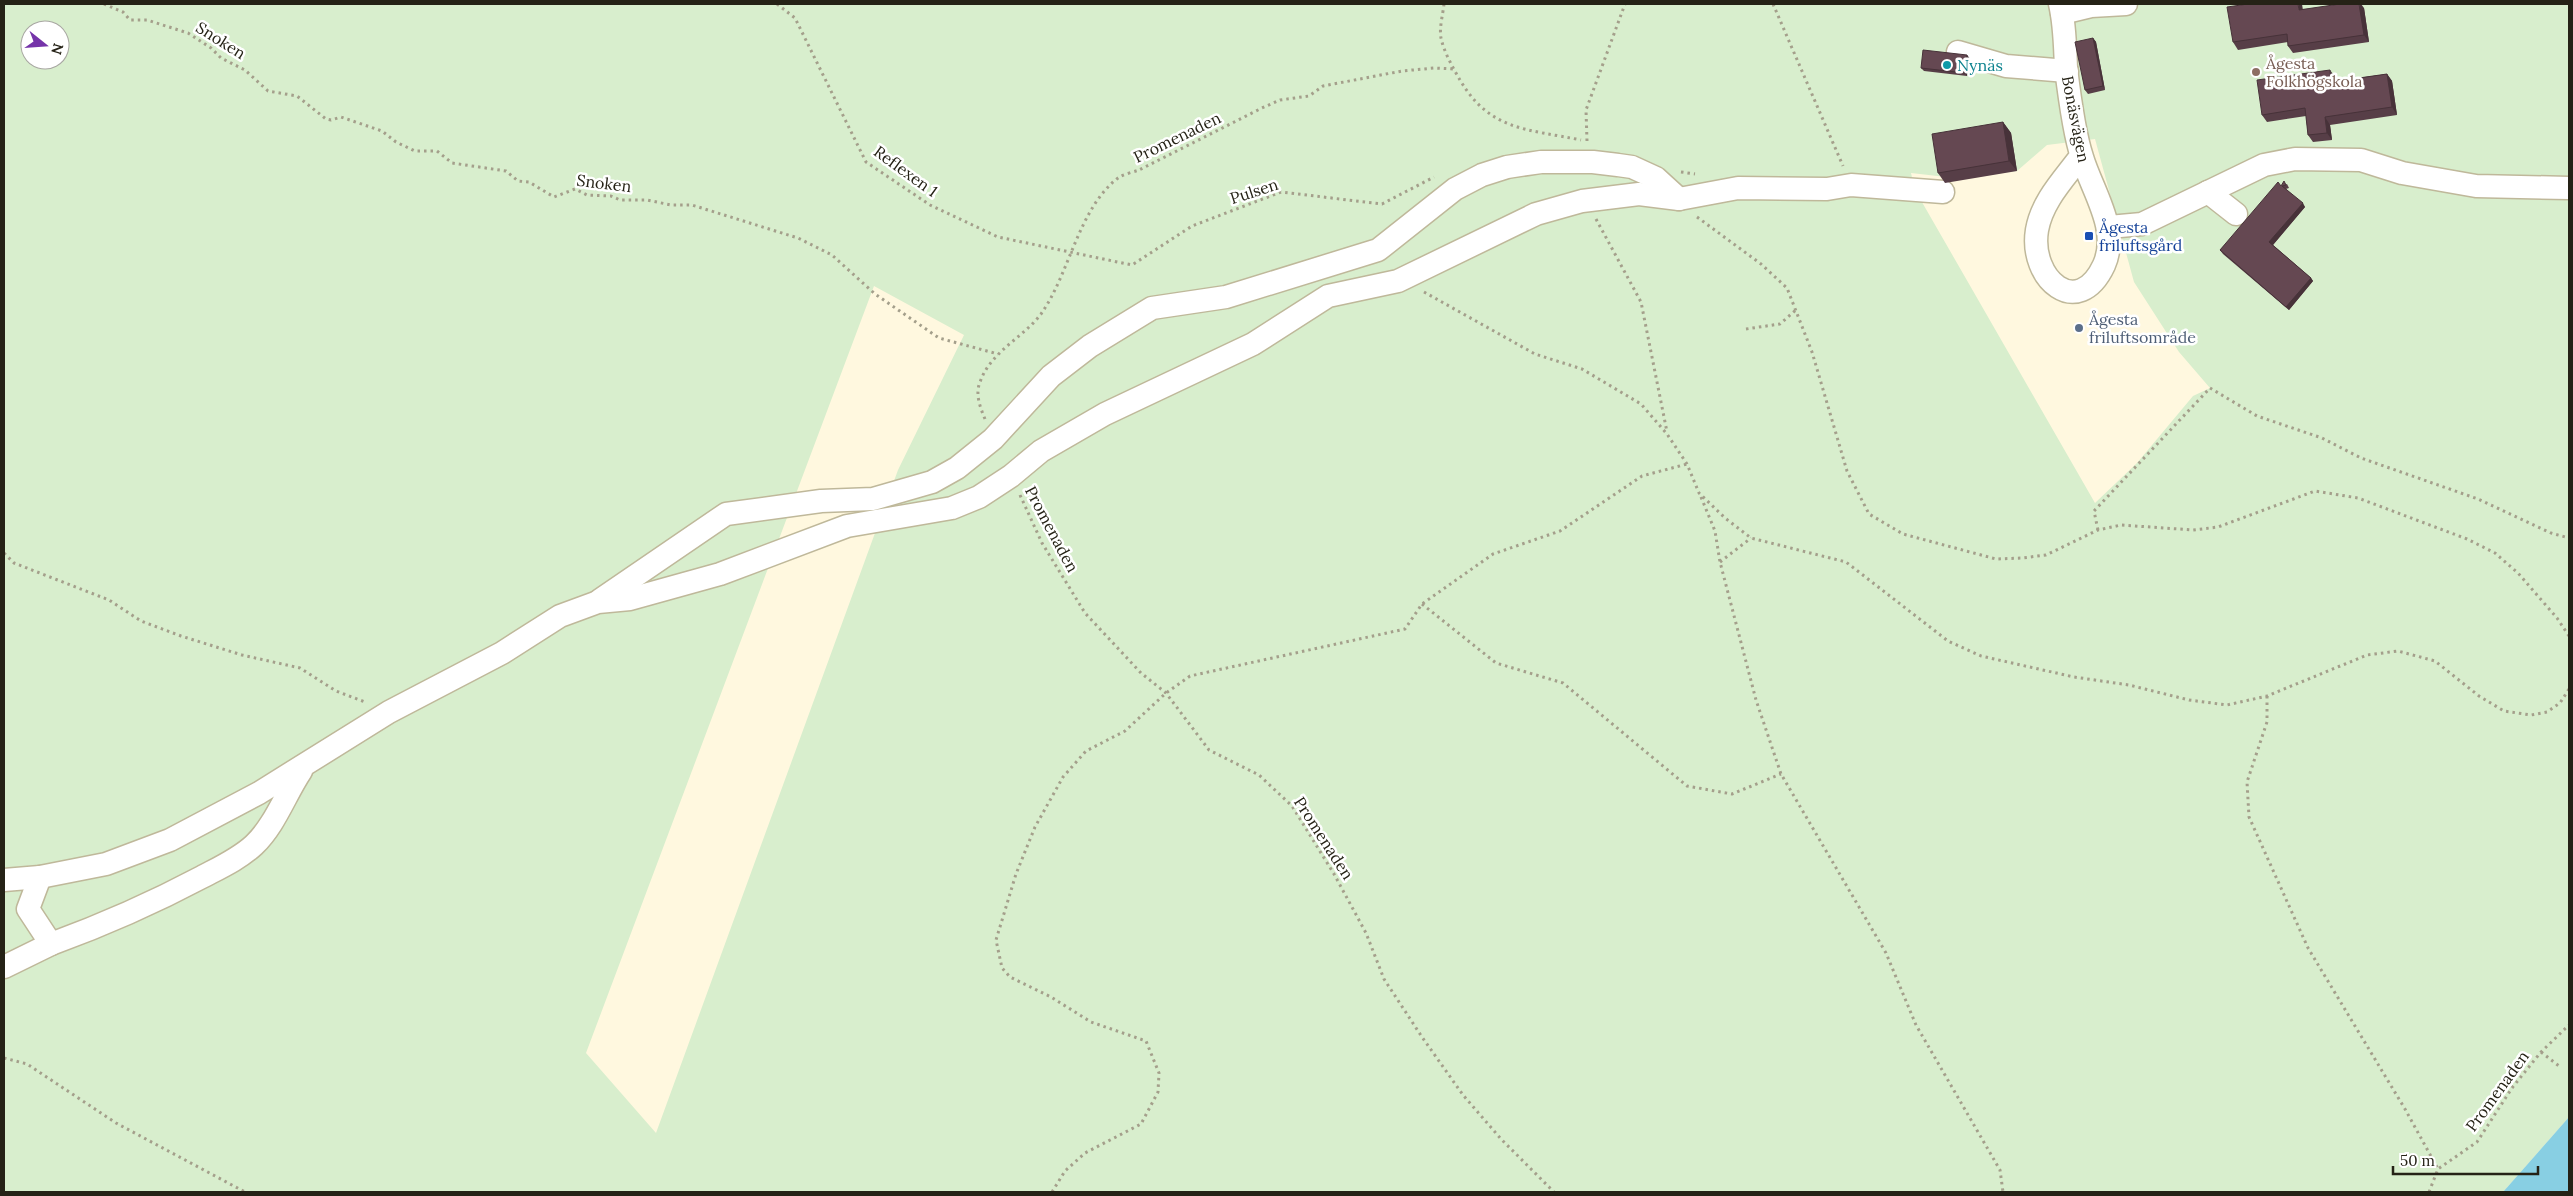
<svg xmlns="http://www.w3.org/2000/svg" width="2573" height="1196" font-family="Lora,serif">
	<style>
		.green { fill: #d8eecd; fill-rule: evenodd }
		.water { fill: #88cfe3 }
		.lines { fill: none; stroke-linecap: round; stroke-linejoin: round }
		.minor-casing { stroke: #bfb89a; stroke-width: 25 }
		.path { stroke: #a49f8b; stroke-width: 3; stroke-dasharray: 2.5 4; stroke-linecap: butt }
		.minor { stroke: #fff; stroke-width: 22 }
		.wall { fill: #573e47 }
		.shaded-wall { fill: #473239 }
		.building { fill: #654852; stroke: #473239 }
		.culture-dot { fill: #0f9aa8; stroke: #fff; stroke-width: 2 }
		.education-dot { fill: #8d6e63; stroke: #fff; stroke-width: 2 }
		.transit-dot { fill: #1a4fb4; stroke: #fff; stroke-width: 2 }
		.service-dot { fill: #5c6f8a; stroke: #fff; stroke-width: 2 }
		.labels { text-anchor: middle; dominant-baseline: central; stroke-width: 5; stroke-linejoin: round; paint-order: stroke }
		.street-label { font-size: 16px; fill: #252216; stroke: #fff }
		.education-label { font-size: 16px; fill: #785e54; stroke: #fff; text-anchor: start }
		.culture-label { font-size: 16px; fill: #0d838f; stroke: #fff; text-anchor: start }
		.transit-label { font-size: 16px; fill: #164399; stroke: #fff; text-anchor: start }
		.service-label { font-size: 16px; fill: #4e5e75; stroke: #fff; text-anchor: start }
	</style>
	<rect width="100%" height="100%" fill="#fff8df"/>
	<path class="green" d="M 4,4 L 2569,4 L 2569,1117 L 2503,1192 L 4,1192 ZM 30,30 L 60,30 L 60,60 L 30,60 ZM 2095,139 L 2134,282 L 2179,352 L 2210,388 L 2193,396 L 2137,463 L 2095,503 L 1915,190 L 1911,173 L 1955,178 L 2017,171 L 2047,145 ZM 874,286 L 964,335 L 898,470 L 656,1133 L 586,1053 Z"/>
	<polygon class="water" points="2569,1117 2569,1192 2503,1192"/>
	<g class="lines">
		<defs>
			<g id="minor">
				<path d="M 2060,4 C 2065,25 2065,47 2066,68 C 2069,93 2074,133 2082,157 C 2092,191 2120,229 2104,265 C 2078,321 2029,279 2037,230 C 2042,201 2064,179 2081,156"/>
				<polyline points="2062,13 2091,6 2126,4"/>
				<polyline points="1958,52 2006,66 2067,71"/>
				<polyline points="2208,192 2236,214"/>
				<polyline points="2109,227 2142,224 2264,165 2295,159 2361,160 2402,173 2476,186 2569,188"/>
				<polyline points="600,600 726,514 821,501 873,499 932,482 957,468 993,439 1051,376 1090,346 1152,308 1226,297 1378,250 1455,189 1482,175 1507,167 1541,162 1593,162 1618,165 1632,167 1656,178 1679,199"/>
				<polyline points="4,880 40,877 106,864 170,840 259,793 389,712 502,653 560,616 598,602 630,599 720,574 847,526 952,508 979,497 1011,476 1041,451 1105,414 1253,344 1328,296 1398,281 1536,214 1582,201 1639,194 1679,199 1738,188 1827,189 1851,185 1943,192"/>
				<path d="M 51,944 C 103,925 153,903 202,877 C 219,868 239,859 254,845 C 275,825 285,795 301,771"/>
				<polyline points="4,967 51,944 28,909 40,877"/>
			</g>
		</defs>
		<use href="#minor" class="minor-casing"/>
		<g class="path">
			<polyline points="104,4 123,12 130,20 147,20 188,33 211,48 221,58 245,70 268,91 297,96 326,119 331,120 341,117 382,131 396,142 415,151 437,151 452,163 506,171 518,181 529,182 554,197 575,189 587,195 611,196 620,200 647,200 671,205 692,205 798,238 832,255 875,294 939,338 998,354"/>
			<polyline points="777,4 795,18 866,162 930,205 998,237 1132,265 1192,226 1281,192 1382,204 1434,177"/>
			<path d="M 1444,4 C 1443,14 1439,28 1441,38 C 1444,52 1453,68 1460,80 C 1490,131 1527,129 1581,140"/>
			<polyline points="1773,4 1843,166"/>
			<polyline points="1587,141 1586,110 1625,4"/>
			<polyline points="1681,172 1695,174"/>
			<polyline points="1697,217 1761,264 1787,288 1812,352 1847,471 1869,514 1903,534 1996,559 2022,558 2046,555 2098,530 2121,525 2193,530 2218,527 2315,491 2358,498 2467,539 2495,553 2518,573 2557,618 2569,636"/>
			<polyline points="1596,219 1641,302 1667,432"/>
			<polyline points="1424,292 1535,354 1582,369 1641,404 1667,434 1687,464 1699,493 1725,518 1751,538 1846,562 1948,641 1981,656 2074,677 2129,685 2189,700 2227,705 2267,696 2367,655 2398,651 2435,661 2479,696 2504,711 2531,715 2547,712 2560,703 2569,689"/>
			<polyline points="1746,329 1780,324 1797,309"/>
			<path d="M 985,419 C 980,407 975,394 980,382 C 991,351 1023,338 1041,314 C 1070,273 1078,209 1118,178 C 1124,174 1133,172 1139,170 L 1262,108 L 1280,100 L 1309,96 L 1323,86 L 1402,71 L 1434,68 L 1454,69"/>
			<polyline points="1020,495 1042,543 1085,613 1141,673 1166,693 1209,750 1259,775 1292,806 1334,874 1366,933 1384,979 1422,1037 1463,1095 1501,1139 1554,1192"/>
			<polyline points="1701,497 1715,531 1720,562 1756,700 1781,774 1886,953 1916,1025 2000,1170 2003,1192"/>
			<polyline points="2098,530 2094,511 2210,388 2257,416 2322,438 2361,458 2478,499 2551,533 2569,538"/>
			<polyline points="4,553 14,563 109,600 141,621 181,636 242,655 300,668 336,691 365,702"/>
			<polyline points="1720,562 1751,538"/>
			<polyline points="1422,604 1496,663 1563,683 1687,786 1732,794 1781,774"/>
			<polyline points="2267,696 2267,722 2247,782 2249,817 2308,948 2405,1109 2438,1169"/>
			<polyline points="2541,1052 2559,1066"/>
			<polyline points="4,1058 27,1064 116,1123 245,1192"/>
			<polyline points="1052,1192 1065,1171 1085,1153 1141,1124 1158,1092 1159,1073 1146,1041 1091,1022 1051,997 1010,977 1002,968 996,940 1016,874 1035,827 1063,777 1086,751 1125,731 1166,693 1190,676 1405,629 1422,604 1493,554 1560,531 1642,476 1687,464"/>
			<polyline points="2429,1192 2438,1169 2477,1142 2512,1088 2541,1052 2569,1025"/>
		</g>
		<use href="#minor" class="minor"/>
	</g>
	<g class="wall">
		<polygon points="2364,8 2369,42 2293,53 2288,46 2288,42 2238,50 2233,42 2302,9"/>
		<polygon points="2093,38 2096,42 2105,90 2088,94 2085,90"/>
		<polygon points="1967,55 1970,59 1967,76 1924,71 1921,68"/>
		<polygon points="2387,74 2392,81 2397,115 2330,125 2332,140 2313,142 2308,135 2306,116 2267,122 2262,115 2335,77 2335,81"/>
		<polygon points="2003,122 2011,133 2017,171 1945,183 1938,173"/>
		<polygon points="2287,184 2289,188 2286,189 2305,207 2273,245 2311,278 2313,281 2289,310 2223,254 2220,250 2281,186"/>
	</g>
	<g class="shaded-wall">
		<polygon points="2298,4 2302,4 2304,17 2299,10"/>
		<polygon points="2359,4 2361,4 2364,8 2369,42 2364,35"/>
		<polygon points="2093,38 2096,42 2105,90 2103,86"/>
		<polygon points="1967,55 1970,59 1967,76 1965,73"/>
		<polygon points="2330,70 2335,77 2336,89 2331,82"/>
		<polygon points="2387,74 2392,81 2397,115 2392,107"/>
		<polygon points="2325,117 2330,125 2332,140 2327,133"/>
		<polygon points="2003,122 2011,133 2017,171 2009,161"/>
		<polygon points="2303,203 2305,207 2272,246 2269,242"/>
		<polygon points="2311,278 2313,281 2289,310 2286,307"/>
	</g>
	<g class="building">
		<polygon points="2248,4 2298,4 2299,10 2340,4 2359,4 2364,35 2288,46 2287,34 2233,42 2227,7"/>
		<polygon points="2093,38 2103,86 2085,90 2075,42"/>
		<polygon points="1923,50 1967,55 1965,73 1921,68"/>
		<polygon points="2330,70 2331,82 2387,74 2392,107 2325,117 2327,133 2308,135 2305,108 2262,115 2257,80"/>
		<polygon points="2003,122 2009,161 1938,173 1932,134"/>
		<polygon points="2284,181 2286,185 2282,186 2303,203 2269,242 2311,278 2286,307 2220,250 2278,182 2281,186"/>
	</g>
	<circle class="culture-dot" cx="1947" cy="65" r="5"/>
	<circle class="education-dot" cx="2256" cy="72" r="5"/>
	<rect class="transit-dot" x="2084" y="231" width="10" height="10" rx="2.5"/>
	<circle class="service-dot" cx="2079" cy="328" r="5"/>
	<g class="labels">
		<g class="street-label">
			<text transform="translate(221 40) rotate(32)">Snoken</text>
			<text transform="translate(2076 119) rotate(79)">Bonäsvägen</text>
			<text transform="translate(1177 137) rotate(-26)">Promenaden</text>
			<text transform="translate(906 171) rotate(36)">Reflexen 1</text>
			<text transform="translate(604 183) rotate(7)">Snoken</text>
			<text transform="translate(1254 191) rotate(-18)">Pulsen</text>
			<text transform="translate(1052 529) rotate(62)">Promenaden</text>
			<text transform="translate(1324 838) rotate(57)">Promenaden</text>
			<text transform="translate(2497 1091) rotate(-54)">Promenaden</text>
		</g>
		<g class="education-label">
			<text x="2266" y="63">Ågesta<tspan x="2266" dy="18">Folkhögskola</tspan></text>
		</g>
		<g class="culture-label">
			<text x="1957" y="65">Nynäs</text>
		</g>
		<g class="transit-label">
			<text x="2099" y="227">Ågesta<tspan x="2099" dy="18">friluftsgård</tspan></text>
		</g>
		<g class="service-label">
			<text x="2089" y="319">Ågesta<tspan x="2089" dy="18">friluftsområde</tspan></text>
		</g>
	</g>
	<rect width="2573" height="1196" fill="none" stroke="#252216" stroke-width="10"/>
	<g transform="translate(45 45) rotate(107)"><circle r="24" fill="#ffffff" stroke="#a8a7a2"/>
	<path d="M0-4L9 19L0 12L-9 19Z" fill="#7534a9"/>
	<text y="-8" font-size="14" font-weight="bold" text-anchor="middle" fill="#252216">N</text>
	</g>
	<path d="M2393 1166v8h145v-8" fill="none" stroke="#252216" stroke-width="2.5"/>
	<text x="2400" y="1166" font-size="15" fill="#252216" stroke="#ffffff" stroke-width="4" paint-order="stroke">50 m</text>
</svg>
